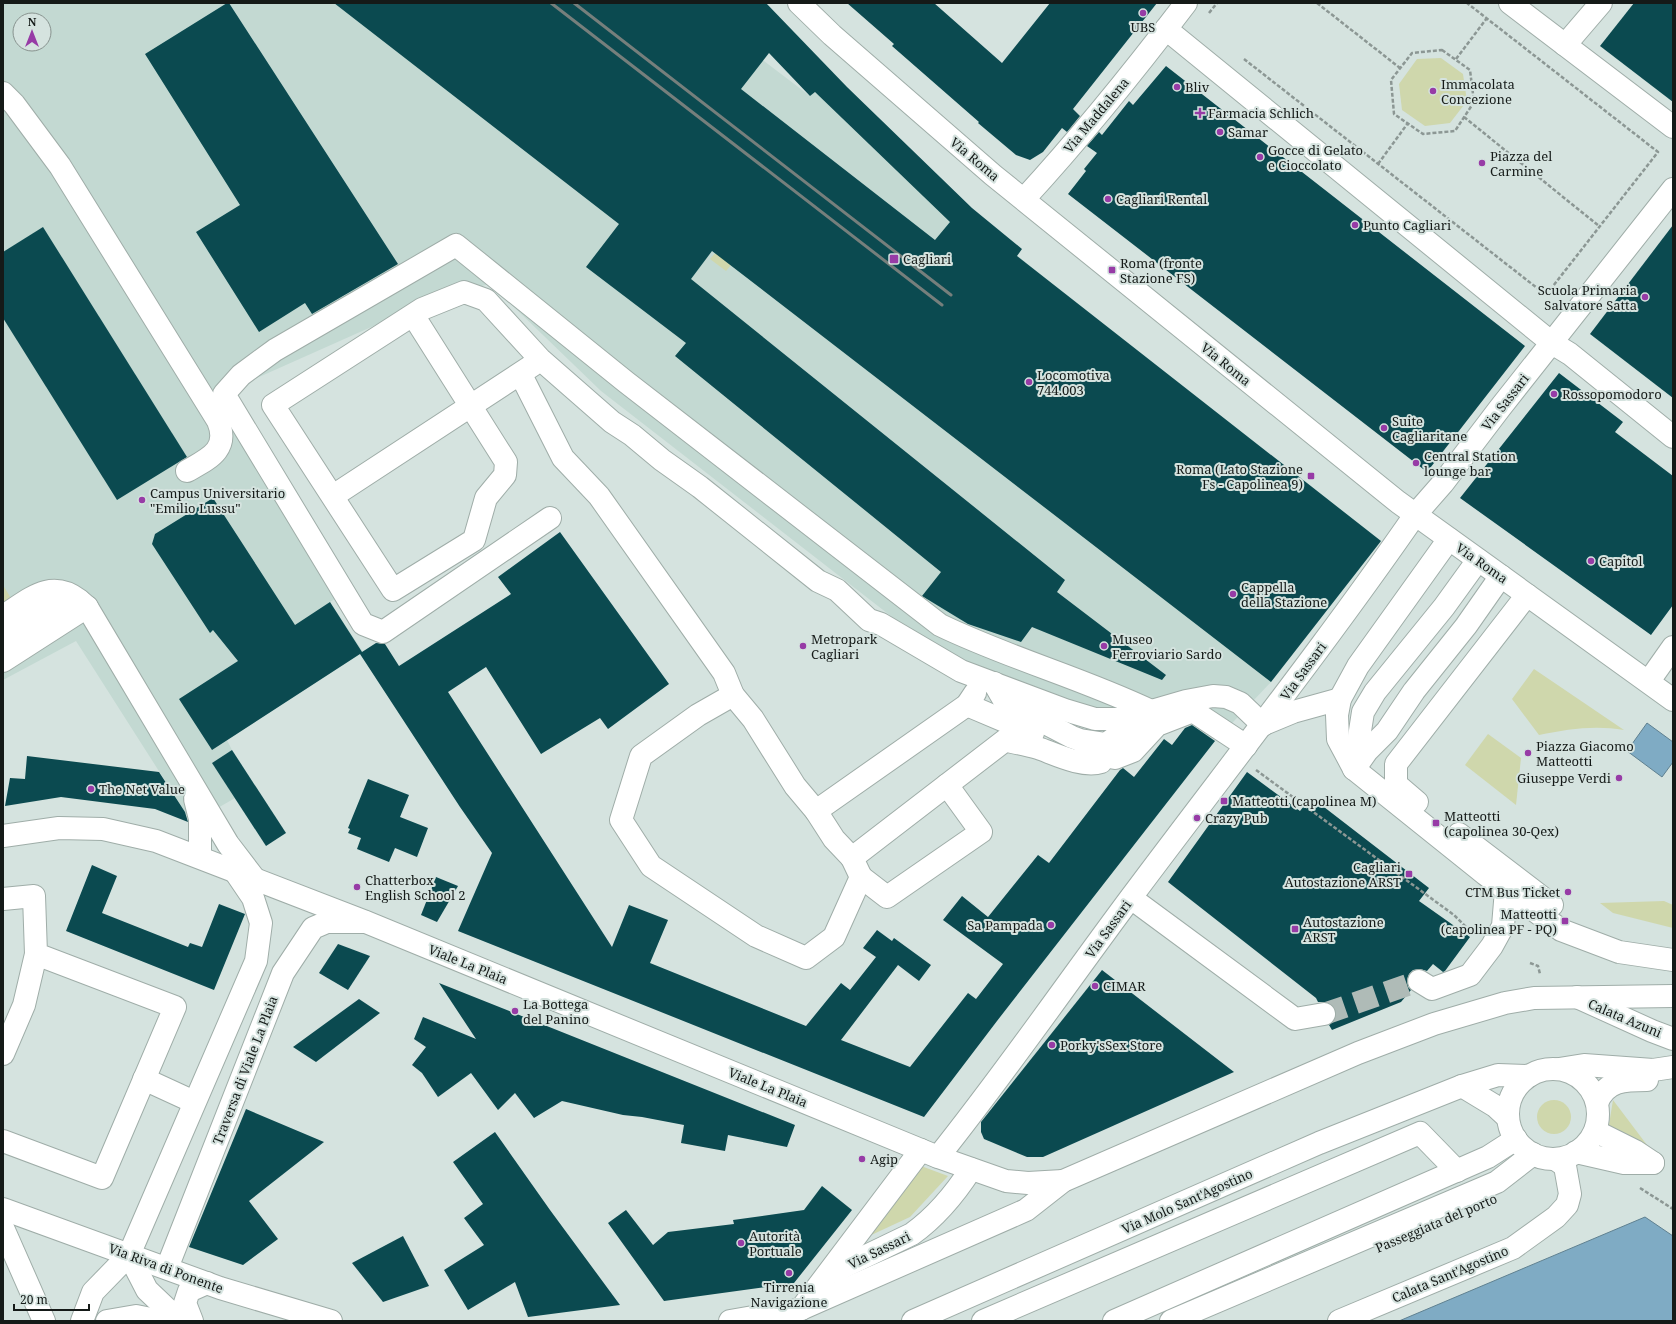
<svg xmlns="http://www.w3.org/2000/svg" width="1676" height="1324" font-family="'Noto Serif',serif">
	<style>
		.built { fill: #c3d9d2; fill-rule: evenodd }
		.green { fill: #cfd7ac }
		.water { fill: #7fabc4; stroke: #5f8090 }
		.building { fill: #0b4a50; fill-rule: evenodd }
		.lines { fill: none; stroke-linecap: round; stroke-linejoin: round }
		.minor-tunnel { stroke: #afbbb7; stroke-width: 22; stroke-dasharray: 22 11; stroke-linecap: butt }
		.minor-casing { stroke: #9fada8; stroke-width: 24 }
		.major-casing { stroke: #9fada8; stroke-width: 24 }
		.path { stroke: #8c9794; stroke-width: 2.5; stroke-dasharray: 4 2; stroke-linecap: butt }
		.minor { stroke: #fff; stroke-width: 22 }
		.major { stroke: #fff; stroke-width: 22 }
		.rail { stroke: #767f7c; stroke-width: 3 }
		.poi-dot { fill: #973ba6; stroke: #d5e3df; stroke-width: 1.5 }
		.labels { text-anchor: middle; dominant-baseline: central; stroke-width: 4; stroke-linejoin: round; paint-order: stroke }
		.poi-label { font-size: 13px; fill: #151a18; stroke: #d5e3df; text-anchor: start }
		.street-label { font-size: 13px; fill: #151a18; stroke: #d5e3df }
	</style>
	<rect width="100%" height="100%" fill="#d5e3df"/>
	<path class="built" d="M 3,3 L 688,3 L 810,96 L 815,92 L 1040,274 L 1381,541 L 1271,682 L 1216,740 L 1202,729 L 1191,724 L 1186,727 L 1088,710 L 973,667 L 905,627 L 601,391 L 490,284 L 443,295 L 239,386 L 220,406 L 344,593 L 330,602 L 363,652 L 227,740 L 232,750 L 212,763 L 235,798 L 192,823 L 76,641 L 3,680 ZM 20,20 L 44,20 L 44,44 L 20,44 Z"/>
	<g class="green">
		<polygon points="1441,58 1463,74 1467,101 1450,123 1425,126 1402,110 1399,84 1417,59"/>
		<polygon points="725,242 740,254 726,271 710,259"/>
		<polygon points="3,585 12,600 3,606"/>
		<path d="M 1534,669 L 1624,730 C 1595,725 1568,729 1539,735 L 1512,699 Z"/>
		<polygon points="1488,734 1521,758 1516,805 1465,765"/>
		<polygon points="1664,901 1673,905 1673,928 1613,913 1600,903"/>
		<circle cx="1554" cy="1117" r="17"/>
		<polygon points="1613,1100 1650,1149 1607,1137"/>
		<polygon points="921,1166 948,1176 910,1217 867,1237"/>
	</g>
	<g class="water">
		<polygon points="1647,723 1673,742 1673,762 1662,777 1627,751"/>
		<polygon points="1645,1217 1673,1236 1673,1321 1399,1321"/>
	</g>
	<g class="building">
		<polygon points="227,3 229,3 398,264 312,314 305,303 259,332 196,232 240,205 145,54"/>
		<path d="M 334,3 L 766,3 L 847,87 L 972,208 L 1022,249 L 1017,256 L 1381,541 L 1271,682 L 712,251 L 691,279 L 1065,580 L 1057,592 L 1166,675 L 1162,680 L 1032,627 L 1021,642 L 968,624 L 922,596 L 941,572 L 675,356 L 686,343 L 586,267 L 619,224 ZM 769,53 L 810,96 L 815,92 L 950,222 L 935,240 L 741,89 Z"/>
		<polygon points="847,3 934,3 1002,63 1050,3 1157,3 1073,109 1080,116 1067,132 1062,128 1043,152 1030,160 1016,155 978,123 979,122 892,46 894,44"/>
		<polygon points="1634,3 1673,3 1673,102 1600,46"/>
		<polygon points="1166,66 1525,346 1427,472 1068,194 1086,171 1084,169 1097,153 1087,146 1099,132 1102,135 1129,101 1133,105"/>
		<polygon points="1673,225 1673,398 1590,334"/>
		<polygon points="43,227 187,457 117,500 3,318 3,252"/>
		<polygon points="1559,373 1623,422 1615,432 1673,476 1673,605 1651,635 1460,498"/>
		<polygon points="213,498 295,625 330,602 362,652 376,643 385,644 399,666 511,594 498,577 560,532 669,684 608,729 600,718 541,754 486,667 448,692 612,947 629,905 668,920 650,963 806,1026 841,983 850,990 876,957 863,948 877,930 892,941 894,938 931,965 919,981 898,965 841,1040 910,1067 968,993 976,999 1003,964 943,920 962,896 988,917 1038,855 1049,863 1120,770 1123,768 1134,777 1164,739 1172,745 1185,728 1192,725 1215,741 997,1021 924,1117 458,931 492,853 460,807 360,654 212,750 179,699 238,661 213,630 210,633 152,544 155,534"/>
		<polygon points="232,750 286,833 266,846 212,763"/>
		<polygon points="27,756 159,772 185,812 188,822 155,809 61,797 5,806 10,778 25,779"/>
		<polygon points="1247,772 1300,811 1311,797 1429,888 1419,901 1470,937 1445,971 1443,972 1433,964 1427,971 1420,969 1413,970 1409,974 1407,980 1408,987 1411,990 1401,1002 1332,1030 1329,1025 1336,1019 1336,1012 1333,1006 1328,1002 1318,1002 1316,998 1168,882"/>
		<polygon points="368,779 409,795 400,817 428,828 417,857 395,848 389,862 357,849 361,838 348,833 350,829 348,828"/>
		<polygon points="92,865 117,876 102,913 188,947 190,943 202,947 219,904 245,914 214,990 66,931"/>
		<polygon points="436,877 458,886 437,922 421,915"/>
		<polygon points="338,944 370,956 348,990 319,973"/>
		<polygon points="1102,970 1234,1072 1043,1157 1027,1157 984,1139 981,1132 981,1122"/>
		<polygon points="439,983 795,1125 787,1147 728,1135 725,1151 681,1143 684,1125 642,1117 623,1115 562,1101 534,1118 515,1093 498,1110 471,1073 438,1097 422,1073 412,1065 426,1047 414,1039 423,1017 476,1039"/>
		<polygon points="359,999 380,1013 316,1062 293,1047"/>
		<polygon points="246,1109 324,1142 249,1201 278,1239 243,1265 189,1247"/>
		<polygon points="495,1132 550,1210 620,1305 528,1317 515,1282 468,1310 444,1270 484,1245 464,1218 483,1204 453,1162"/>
		<polygon points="822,1186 852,1210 794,1283 664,1301 608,1223 626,1210 653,1245 668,1232 734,1224 733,1220 804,1210"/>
		<polygon points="403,1236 429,1286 383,1302 352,1263"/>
	</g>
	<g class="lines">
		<polyline class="minor-tunnel" points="1324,1014 1419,981"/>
		<defs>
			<g id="minor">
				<polyline points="1510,3 1673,127"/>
				<polyline points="1166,29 1552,343 1570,354 1673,437"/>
				<polyline points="1565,45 1601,3"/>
				<path d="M 3,93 L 14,104 L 60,166 L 218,421 C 230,450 208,459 187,471"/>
				<polyline points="413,315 506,462 505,475 486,498 474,540 393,590 273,405 422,309 464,292 486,300 540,359 612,422 632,435 662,460 700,487 818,581 837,590 869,620 881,624 961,671 1065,710 1095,719 1124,719 1186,701 1213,696 1226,697 1240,703 1263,725"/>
				<polyline points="521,375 563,458 599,496 724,673 733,695 753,719 795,786 816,811 834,839 852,858 1021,728"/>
				<polyline points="333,496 533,365"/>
				<path d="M 550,518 L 383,632 L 363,624 L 224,394 L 241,375 L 275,350 L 456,245 L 626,382 L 940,625 C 1008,658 1082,678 1151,711 L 1106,744 L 1080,740 L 1072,737 L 1005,702 L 994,683"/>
				<polyline points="1449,539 1358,666 1340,699 1337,715 1338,739 1354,769 1485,874 1561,930 1619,952 1673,960"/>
				<path d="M 3,616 C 29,600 50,578 79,600"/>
				<path d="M 3,638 C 21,626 47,604 68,599 C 75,598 82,602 87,607 L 228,844 L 254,878"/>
				<polyline points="3,661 87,607"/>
				<polyline points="1649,681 1673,647"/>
				<polyline points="733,695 698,715 641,756 621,820 651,866 756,936 806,958 834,937 861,877 852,858"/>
				<polyline points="967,705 1033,733"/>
				<polyline points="1264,724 1293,712 1340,699"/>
				<path d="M 1007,741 C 1017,743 1028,745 1038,748 C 1055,754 1083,768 1101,762"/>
				<polyline points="1085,753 1115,758 1133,751 1157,725 1193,711 1246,746"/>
				<polyline points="1355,768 1367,751 1387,731 1414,691 1466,626 1501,576"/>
				<polyline points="1354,769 1363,712 1375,692 1444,607 1478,560"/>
				<polyline points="195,799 200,819 200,857"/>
				<polyline points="1417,802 1396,784 1396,764 1527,595"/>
				<polyline points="816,811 967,705 975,693"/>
				<polyline points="1459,834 1552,905"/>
				<polyline points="861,877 887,897 981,832 947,785"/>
				<polyline points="1131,898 1295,1019 1324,1014"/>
				<polyline points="3,899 34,896 36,954 175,1007 102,1178 3,1141"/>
				<polyline points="1419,981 1432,989 1470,975 1492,946 1503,926 1506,890"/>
				<polyline points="1577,997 1652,1031 1673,1039"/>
				<polyline points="3,1054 24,1005 36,954"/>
				<polyline points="1559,1069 1584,1065 1653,1070 1673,1067"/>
				<circle cx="1553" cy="1114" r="45"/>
				<polyline points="144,1079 194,1102"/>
				<polyline points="1462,1086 1495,1106 1508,1118"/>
				<path d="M 1597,1103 C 1606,1080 1625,1080 1647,1080"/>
				<polyline points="1595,1131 1635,1151 1653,1163"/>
				<polyline points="1576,1152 1624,1163 1653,1163"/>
				<path d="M 938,1157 C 1006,1072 1067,983 1132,896 C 1227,769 1325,645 1415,515 L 1443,483 L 1500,408 L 1673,189"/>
				<polyline points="3,1228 44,1321"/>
				<polyline points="167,1268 283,973 313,928 327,922 365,922"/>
				<path d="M 833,1272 L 912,1234 C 937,1216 955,1194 971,1169"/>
				<polyline points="801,1309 921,1150"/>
				<polyline points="82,1321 93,1292 129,1255 147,1290 167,1309 185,1321"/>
				<polyline points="107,1321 136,1316 161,1321"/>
				<polyline points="192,1321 185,1303 189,1291 207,1283"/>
				<polyline points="913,1321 1319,1143 1462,1086 1498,1075 1529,1076"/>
				<polyline points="983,1321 1420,1133 1457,1171"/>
				<polyline points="1114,1321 1488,1157 1516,1139"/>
				<polyline points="1171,1321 1497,1182 1533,1154"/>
				<polyline points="1339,1321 1513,1248 1556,1217 1567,1205 1570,1194 1565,1166 1555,1159"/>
			</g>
			<g id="major">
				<polyline points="799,3 832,35 993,175 1398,502 1673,700"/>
				<path d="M 1024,199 C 1081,137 1135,70 1186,3"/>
				<polyline points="3,836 59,828 103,829 156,841 366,922 938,1157 1006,1181 1028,1183 1063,1181"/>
				<polyline points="3,1209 220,1288 331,1321"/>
				<polyline points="129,1255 256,961 261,923 253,898 234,870"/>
				<polyline points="730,1321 801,1309 1026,1210 1063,1181 1358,1053 1434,1024 1505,1003 1534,998 1673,996"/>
			</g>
		</defs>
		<use href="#minor" class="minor-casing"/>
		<use href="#major" class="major-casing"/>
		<g class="path">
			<polyline points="1317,3 1400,68"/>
			<polyline points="1209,13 1217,3"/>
			<polygon points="1442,50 1470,70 1474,102 1455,131 1423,134 1394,114 1391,80 1412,53"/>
			<polyline points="1244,59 1546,295 1658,152 1467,3"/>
			<polyline points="1456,59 1487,18"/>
			<polyline points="1464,117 1599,226"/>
			<polyline points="1378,164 1408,123"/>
			<polyline points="1256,770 1454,915 1472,933"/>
			<polyline points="1530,963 1538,966 1540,974"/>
			<polyline points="1640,1188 1673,1209"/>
		</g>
		<use href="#minor" class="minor"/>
		<use href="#major" class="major"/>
		<g class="rail">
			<polyline points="551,3 942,305"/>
			<polyline points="574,3 951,295"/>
		</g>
	</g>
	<g class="poi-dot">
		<circle cx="1143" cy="13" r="4"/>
		<circle cx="1177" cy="87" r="4"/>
		<circle cx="1433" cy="91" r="4"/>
		<path d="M1198 107h4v4h4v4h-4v4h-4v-4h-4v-4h4z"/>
		<circle cx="1220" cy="132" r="4"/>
		<circle cx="1260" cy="157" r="4"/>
		<circle cx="1482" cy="163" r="4"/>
		<circle cx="1108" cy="199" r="4"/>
		<circle cx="1355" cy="225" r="4"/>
		<rect x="889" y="254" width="10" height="10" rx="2"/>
		<rect x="1108" y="266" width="8" height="8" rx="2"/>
		<circle cx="1645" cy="297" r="4"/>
		<circle cx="1029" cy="382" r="4"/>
		<circle cx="1554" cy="394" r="4"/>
		<circle cx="1384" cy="428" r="4"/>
		<circle cx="1416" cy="463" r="4"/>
		<rect x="1307" y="472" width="8" height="8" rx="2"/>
		<circle cx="142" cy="500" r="4"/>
		<circle cx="1591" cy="561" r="4"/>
		<circle cx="1233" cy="594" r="4"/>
		<circle cx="803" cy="646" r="4"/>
		<circle cx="1104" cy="646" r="4"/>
		<circle cx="1528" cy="753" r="4"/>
		<circle cx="1619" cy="778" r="4"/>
		<circle cx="91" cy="789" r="4"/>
		<rect x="1220" y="797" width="8" height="8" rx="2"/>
		<circle cx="1197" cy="818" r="4"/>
		<rect x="1432" y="819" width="8" height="8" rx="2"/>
		<rect x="1405" y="870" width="8" height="8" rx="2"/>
		<circle cx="357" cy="887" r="4"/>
		<circle cx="1568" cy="892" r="4"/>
		<rect x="1561" y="917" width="8" height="8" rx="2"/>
		<circle cx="1051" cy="925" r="4"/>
		<rect x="1291" y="925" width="8" height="8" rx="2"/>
		<circle cx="1095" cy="986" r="4"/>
		<circle cx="515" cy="1011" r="4"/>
		<circle cx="1052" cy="1045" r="4"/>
		<circle cx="862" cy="1159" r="4"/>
		<circle cx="741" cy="1243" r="4"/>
		<circle cx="789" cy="1273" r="4"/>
	</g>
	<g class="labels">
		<g class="poi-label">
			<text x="1143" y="27" text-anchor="middle">UBS</text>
			<text x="1441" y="84">Immacolata<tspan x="1441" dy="15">Concezione</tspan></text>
			<text x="1185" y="87">Bliv</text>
			<text x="1208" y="113">Farmacia Schlich</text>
			<text x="1228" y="132">Samar</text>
			<text x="1268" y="150">Gocce di Gelato<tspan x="1268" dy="15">e Cioccolato</tspan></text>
			<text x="1490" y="156">Piazza del<tspan x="1490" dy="15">Carmine</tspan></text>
			<text x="1116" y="199">Cagliari Rental</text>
			<text x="1363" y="225">Punto Cagliari</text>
			<text x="903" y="259">Cagliari</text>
			<text x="1120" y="263">Roma (fronte<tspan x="1120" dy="15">Stazione FS)</tspan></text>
			<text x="1637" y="290" text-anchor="end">Scuola Primaria<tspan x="1637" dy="15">Salvatore Satta</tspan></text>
			<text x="1037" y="375">Locomotiva<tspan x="1037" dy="15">744.003</tspan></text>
			<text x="1562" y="394">Rossopomodoro</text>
			<text x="1392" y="421">Suite<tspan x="1392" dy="15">Cagliaritane</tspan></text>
			<text x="1424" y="456">Central Station<tspan x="1424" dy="15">lounge bar</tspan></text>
			<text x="1303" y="469" text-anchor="end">Roma (Lato Stazione<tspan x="1303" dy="15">Fs - Capolinea 9)</tspan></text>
			<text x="150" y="493">Campus Universitario<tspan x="150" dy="15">"Emilio Lussu"</tspan></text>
			<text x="1599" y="561">Capitol</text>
			<text x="1241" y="587">Cappella<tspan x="1241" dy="15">della Stazione</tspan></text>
			<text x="811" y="639">Metropark<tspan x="811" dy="15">Cagliari</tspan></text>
			<text x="1112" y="639">Museo<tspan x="1112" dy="15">Ferroviario Sardo</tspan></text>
			<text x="1536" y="746">Piazza Giacomo<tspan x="1536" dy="15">Matteotti</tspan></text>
			<text x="1611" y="778" text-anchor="end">Giuseppe Verdi</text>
			<text x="99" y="789">The Net Value</text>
			<text x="1232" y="801">Matteotti (capolinea M)</text>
			<text x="1444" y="816">Matteotti<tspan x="1444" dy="15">(capolinea 30-Qex)</tspan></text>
			<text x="1205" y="818">Crazy Pub</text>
			<text x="1401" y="867" text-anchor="end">Cagliari<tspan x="1401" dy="15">Autostazione ARST</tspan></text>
			<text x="365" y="880">Chatterbox<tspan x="365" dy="15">English School 2</tspan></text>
			<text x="1560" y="892" text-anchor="end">CTM Bus Ticket</text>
			<text x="1557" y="914" text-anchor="end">Matteotti<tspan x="1557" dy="15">(capolinea PF - PQ)</tspan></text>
			<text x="1303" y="922">Autostazione<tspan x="1303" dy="15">ARST</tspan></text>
			<text x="1043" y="925" text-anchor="end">Sa Pampada</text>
			<text x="1103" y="986">CIMAR</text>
			<text x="523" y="1004">La Bottega<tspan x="523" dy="15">del Panino</tspan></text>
			<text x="1060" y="1045">Porky'sSex Store</text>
			<text x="870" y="1159">Agip</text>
			<text x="749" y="1236">Autorità<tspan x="749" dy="15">Portuale</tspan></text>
			<text x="789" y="1287" text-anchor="middle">Tirrenia<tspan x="789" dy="15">Navigazione</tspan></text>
		</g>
		<g class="street-label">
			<text transform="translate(1096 115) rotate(-50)">Via Maddalena</text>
			<text transform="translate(975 159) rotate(40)">Via Roma</text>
			<text transform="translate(1226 364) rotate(39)">Via Roma</text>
			<text transform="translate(1505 402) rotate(-52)">Via Sassari</text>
			<text transform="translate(1482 563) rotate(35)">Via Roma</text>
			<text transform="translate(1303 671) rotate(-54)">Via Sassari</text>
			<text transform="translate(1108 929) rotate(-54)">Via Sassari</text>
			<text transform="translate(468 964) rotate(22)">Viale La Plaia</text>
			<text transform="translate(1625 1018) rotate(23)">Calata Azuni</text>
			<text transform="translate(245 1070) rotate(-69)">Traversa di Viale La Plaia</text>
			<text transform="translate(768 1087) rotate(22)">Viale La Plaia</text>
			<text transform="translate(1187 1201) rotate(-24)">Via Molo Sant'Agostino</text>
			<text transform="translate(1436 1223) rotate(-23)">Passeggiata del porto</text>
			<text transform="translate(879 1250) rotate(-26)">Via Sassari</text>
			<text transform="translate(166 1268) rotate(20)">Via Riva di Ponente</text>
			<text transform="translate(1450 1274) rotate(-23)">Calata Sant'Agostino</text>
		</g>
	</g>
	<rect width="1676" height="1324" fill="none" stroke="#151a18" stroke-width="8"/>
	<g transform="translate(32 32)"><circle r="19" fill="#d5e3df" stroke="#88938f"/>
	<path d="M0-3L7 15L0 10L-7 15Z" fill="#973ba6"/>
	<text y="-6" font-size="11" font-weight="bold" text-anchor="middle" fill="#151a18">N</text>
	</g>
	<path d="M14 1304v6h75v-6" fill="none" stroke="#151a18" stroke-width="2"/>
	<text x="20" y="1304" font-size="12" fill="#151a18" stroke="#d5e3df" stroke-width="3" paint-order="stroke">20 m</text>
</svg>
